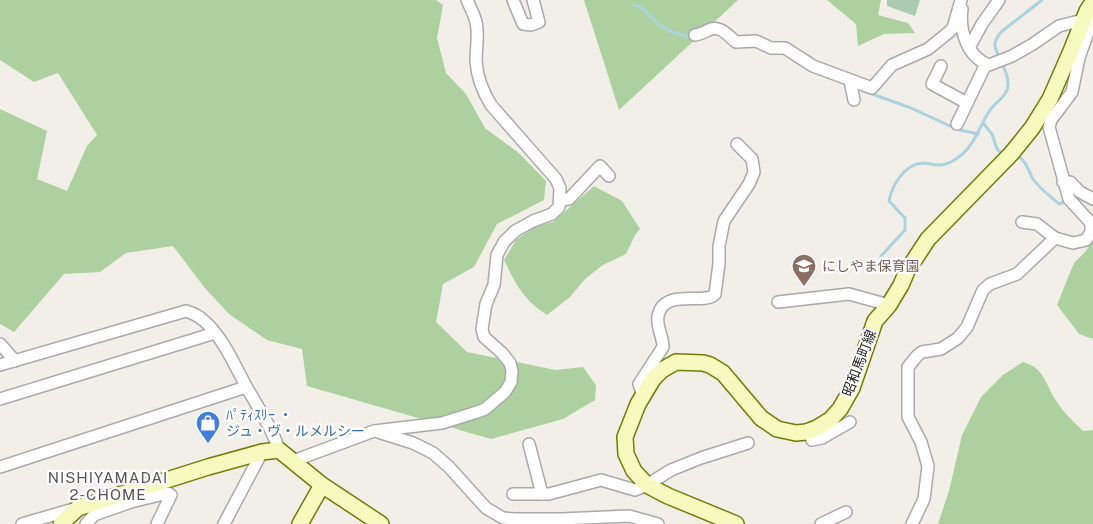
<svg xmlns="http://www.w3.org/2000/svg" width="1093" height="524" font-family="'Public Sans','Noto Sans JP',sans-serif">
	<style>
		.forest { fill: #add19e }
		.cemetery { fill: #aacbaf }
		.lines { fill: none; stroke-linecap: round; stroke-linejoin: round }
		.stream { stroke: #aad3df; stroke-width: 3 }
		.street-casing { stroke: #a9a9a9; stroke-width: 14 }
		.secondary-casing { stroke: #707d05; stroke-width: 18 }
		.street { stroke: #fff; stroke-width: 11 }
		.secondary { stroke: #f7fabf; stroke-width: 15 }
		.labels { text-anchor: middle; dominant-baseline: central; stroke-width: 4.5; stroke-linejoin: round; paint-order: stroke }
		.education-label { font-size: 14px; fill: #785e54; stroke: #fff; text-anchor: start }
		.street-label { font-size: 14px; fill: #222; stroke: #fff }
		.shop-label { font-size: 14px; fill: #366cbe; stroke: #fff; text-anchor: start }
		.neighbourhood-label { font-size: 15px; letter-spacing: 1px; fill: #555; stroke: #fff }
	</style>
	<rect width="100%" height="100%" fill="#f2efe9"/>
	<g class="forest">
		<polygon points="0,0 436,0 443,5 437,38 446,73 466,94 485,128 520,154 546,181 544,200 497,224 474,267 443,284 436,322 467,352 556,370 583,367 596,385 595,400 563,419 491,439 307,386 302,349 267,340 229,314 204,287 173,246 126,253 100,272 64,274 14,332 0,324 0,109 47,131 37,179 67,191 87,146 97,135 58,73 34,82 0,60"/>
		<polygon points="584,0 738,0 619,110"/>
		<polygon points="827,0 881,0 878,15 908,23 915,33 884,34 858,46 856,24"/>
		<path d="M 594,186 L 622,201 L 640,229 L 635,235 L 626,254 L 603,265 L 585,279 L 570,297 L 547,315 C 523,299 516,285 504,260 L 516,240 L 536,226 L 553,222 Z"/>
		<polygon points="1093,240 1093,339 1079,334 1057,305 1074,263 1086,251"/>
		<path d="M 1023,362 C 1046,369 1045,385 1057,402 C 1064,413 1074,422 1083,431 L 1093,430 L 1093,524 L 938,524 L 949,491 L 962,435 L 981,397 L 1003,375 Z"/>
	</g>
	<polygon class="cemetery" points="887,0 920,0 915,16 887,6"/>
	<g class="lines">
		<g class="stream">
			<polyline points="634,5 641,7 659,25 670,31 691,38 695,38"/>
			<polyline points="793,59 806,68"/>
			<polyline points="861,90 911,108 950,126"/>
			<polyline points="983,123 992,134 997,149 1003,154"/>
			<polyline points="960,130 978,134"/>
			<path d="M 1018,156 C 1027,162 1028,170 1033,179 C 1040,189 1050,196 1059,204 L 1065,202"/>
			<path d="M 881,256 L 905,230 L 905,218 L 889,201 C 892,185 905,164 922,163 C 927,163 933,165 937,165 C 949,166 962,156 969,147 C 978,135 982,122 990,110 C 996,102 1007,96 1008,86 C 1009,71 997,58 995,46 C 994,41 998,36 1001,32 L 1042,0"/>
		</g>
		<defs>
			<g id="street">
				<polyline points="513,0 523,24 531,25 539,22 533,0"/>
				<path d="M 962,9 C 959,30 967,57 989,65 L 1012,56 L 1033,44 L 1059,26 L 1083,20"/>
				<path d="M 695,35 C 701,34 706,31 711,29 C 722,26 729,37 736,42 L 756,41 L 771,48 L 785,48 L 813,66 L 872,88 L 892,65 L 928,49 L 949,32 L 953,28 L 961,0"/>
				<polyline points="969,48 982,24 999,0"/>
				<polyline points="941,66 932,84 967,103"/>
				<polyline points="850,81 854,100"/>
				<polyline points="957,124 986,64"/>
				<polyline points="1063,182 1070,182 1080,192 1093,199"/>
				<polyline points="560,200 569,199 600,166 609,176"/>
				<polyline points="1022,222 1037,224 1055,238"/>
				<polyline points="778,302 849,294 889,305"/>
				<polyline points="0,344 15,361"/>
				<path d="M 0,365 L 186,311 C 192,313 198,315 203,320 C 222,335 236,368 247,388 C 259,409 272,428 279,450"/>
				<path d="M 643,396 L 639,384 L 663,347 C 663,337 656,326 658,316 C 664,287 705,306 715,294 L 719,264 L 719,246 L 724,221 L 749,184 L 754,172 L 752,159 L 737,144"/>
				<polyline points="0,399 215,333"/>
				<polyline points="378,432 413,443 433,453 449,467 486,508 503,518 515,519 562,519 629,516 658,524"/>
				<polyline points="810,432 812,440 822,438 850,422"/>
				<polyline points="529,444 542,494"/>
				<path d="M 293,461 L 374,431 L 442,423 L 477,412 L 485,409 L 505,392 L 511,382 L 512,371 L 510,363 L 502,353 L 484,337 L 482,329 L 486,304 L 494,285 L 497,255 L 504,242 L 515,231 L 533,221 L 552,214 L 559,207 L 560,188 L 556,179 L 491,105 C 483,92 477,77 476,61 C 476,47 479,35 476,22 C 474,14 470,7 467,0"/>
				<polyline points="0,467 246,387"/>
				<polyline points="513,494 549,494 601,480 635,490 647,485 671,470 701,458 748,443"/>
				<polyline points="22,524 77,508"/>
				<polyline points="86,524 94,515 131,502 168,493 171,495 157,524"/>
				<polyline points="224,524 262,452"/>
				<polyline points="821,524 846,512"/>
				<polyline points="912,524 924,499 928,466 921,442 908,417 908,367 917,356 922,352 941,349 958,338 967,327 983,290 990,284 1017,274 1055,238 1073,243 1086,240 1091,232 1091,223 1069,199 1049,127 1051,120 1072,92 1079,58 1093,18"/>
			</g>
			<g id="secondary">
				<polyline points="61,524 78,508 208,467 262,452 279,450 322,485 381,524"/>
				<polyline points="300,524 322,485"/>
				<polyline points="736,524 668,496 647,485 634,471 626,454 625,437 638,404 653,379 662,370 676,362 703,363 710,365 723,373 761,418 777,429 796,433 806,432 817,428 830,420 840,409 852,388 875,321 889,305 901,285 907,271 928,239 1011,154 1032,128 1050,99 1071,51 1087,11 1093,2"/>
			</g>
		</defs>
		<use href="#street" class="street-casing"/>
		<use href="#secondary" class="secondary-casing"/>
		<use href="#street" class="street"/>
		<use href="#secondary" class="secondary"/>
	</g>
	<defs>
		<symbol id="school-pin" viewBox="-11 -11 22 30"><path d="M0 17L-7.5 6A9.5 9.5 0 1 1 7.5 6Z" fill="#8d6e63" stroke="#fff"/><path d="M0-5L7-2L0 1L-7-2ZM-4 1L0 2.5L4 1V4Q0 6-4 4Z" fill="#fff"/></symbol>
		<symbol id="shop-pin" viewBox="-11 -11 22 30"><path d="M0 17L-7.5 6A9.5 9.5 0 1 1 7.5 6Z" fill="#3f7fe0" stroke="#fff"/><path d="M-5-2.5h2.3a2.7 3.5 0 0 1 5.4 0H5L5.5 6h-11ZM-1.5-2.5h3a1.5 2.3 0 0 0-3 0Z" fill="#fff"/></symbol>
	</defs>
	<g fill-rule="evenodd">
		<use href="#school-pin" x="790" y="252" width="28" height="38"/>
		<use href="#shop-pin" x="194" y="409" width="28" height="38"/>
	</g>
	<g class="labels">
		<g class="education-label">
			<text x="822" y="266">にしやま保育園</text>
		</g>
		<g class="street-label">
			<text transform="translate(859 363) rotate(-69)">昭和馬町線</text>
		</g>
		<g class="shop-label">
			<text x="226" y="415">ﾊﾟﾃｨｽﾘｰ ・<tspan x="226" dy="16">ジュ・ヴ・ルメルシー</tspan></text>
		</g>
		<g class="neighbourhood-label">
			<text x="108" y="477">NISHIYAMADAI<tspan x="108" dy="17">2-CHOME</tspan></text>
		</g>
	</g>
</svg>
